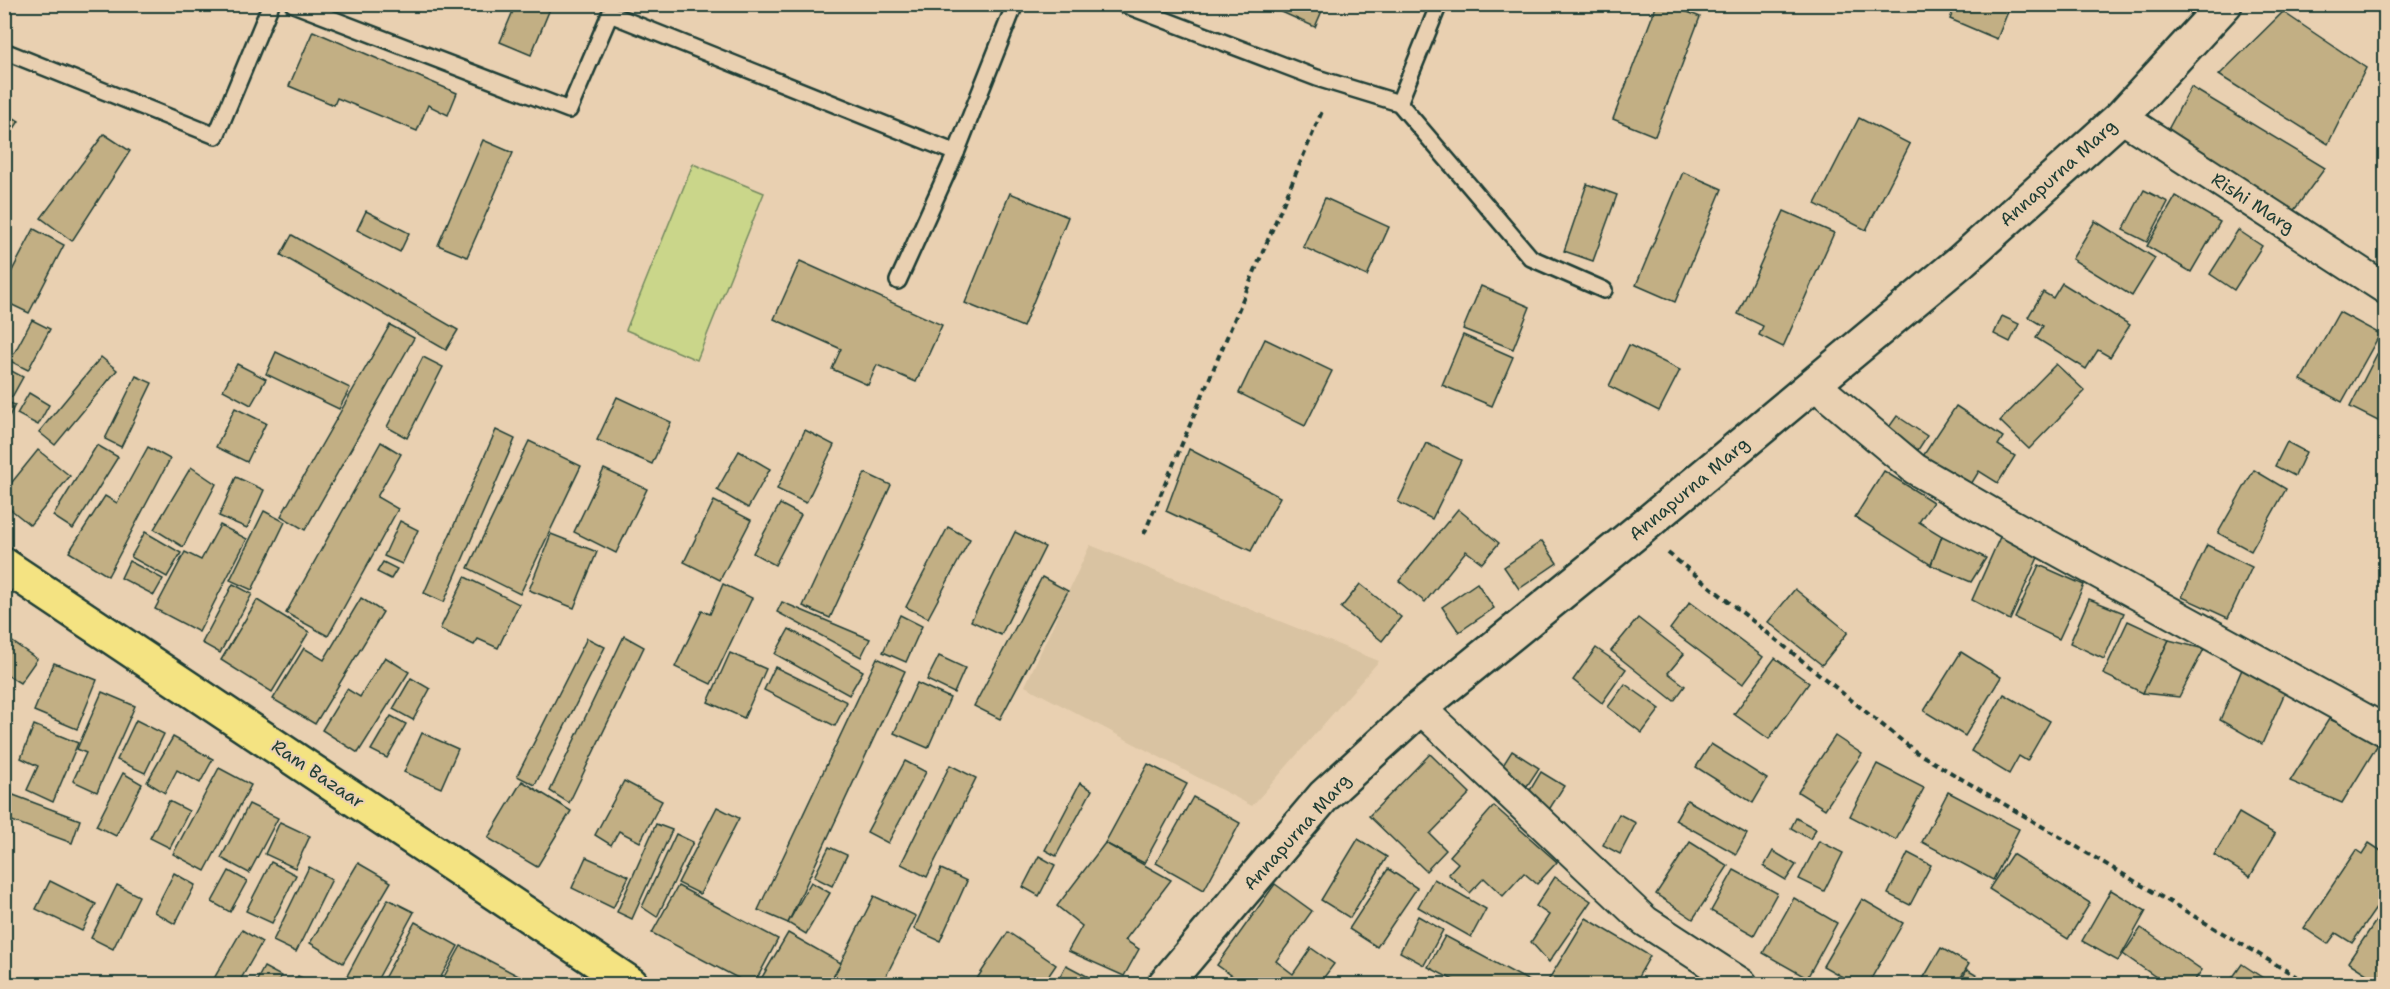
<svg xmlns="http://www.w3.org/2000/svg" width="2390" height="989" font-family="'Shantell Sans',sans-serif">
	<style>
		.built { fill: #d9c3a2 }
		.green { fill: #cad68a; stroke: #748a5f; stroke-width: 1.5 }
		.building { fill: #c2af84; stroke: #1f3d34; stroke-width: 1.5 }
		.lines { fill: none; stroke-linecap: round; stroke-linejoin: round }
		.lane-casing { stroke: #1f3d34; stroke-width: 20 }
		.street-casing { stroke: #1f3d34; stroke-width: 34 }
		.secondary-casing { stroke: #1f3d34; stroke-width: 38 }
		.primary-casing { stroke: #1f3d34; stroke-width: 38 }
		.path { stroke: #1f3d34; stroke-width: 4; stroke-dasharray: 6 4.5; stroke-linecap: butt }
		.lane { stroke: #e9d0b1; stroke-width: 15 }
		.street { stroke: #e9d0b1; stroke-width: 30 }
		.secondary { stroke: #e9d0b1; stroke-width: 33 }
		.primary { stroke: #f4e382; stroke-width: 33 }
		.labels { text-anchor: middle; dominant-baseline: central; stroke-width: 4.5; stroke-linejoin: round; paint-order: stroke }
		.street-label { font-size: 18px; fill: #1f3d34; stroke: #e9d0b1 }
	</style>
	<rect width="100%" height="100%" fill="#e9d0b1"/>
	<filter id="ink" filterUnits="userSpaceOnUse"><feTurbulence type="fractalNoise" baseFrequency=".0167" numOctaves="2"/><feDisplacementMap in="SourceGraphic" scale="12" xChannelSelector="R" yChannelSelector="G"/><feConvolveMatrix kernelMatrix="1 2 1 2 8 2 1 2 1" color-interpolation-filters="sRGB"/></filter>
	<g filter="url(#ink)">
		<polygon class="built" points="1090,545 1379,661 1252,806 1025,686"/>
		<polygon class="green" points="693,164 764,193 697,360 626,330"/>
		<g class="building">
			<polygon points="516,4 552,4 531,55 500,42"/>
			<polygon points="1264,4 1325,4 1315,27"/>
			<polygon points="1657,4 1668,4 1700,17 1655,136 1613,119"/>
			<polygon points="1956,4 2011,4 1997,39 1950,19"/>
			<polygon points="2283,12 2366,68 2328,144 2219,75"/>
			<polygon points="313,31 457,93 448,115 428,105 417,131 337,98 334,105 289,86"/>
			<polygon points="2191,87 2325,168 2292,213 2164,137"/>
			<polygon points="4,112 19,121 4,144"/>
			<polygon points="1859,118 1910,144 1866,230 1815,204"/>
			<polygon points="104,134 130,151 72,241 41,218"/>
			<polygon points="483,140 513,153 467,257 438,245"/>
			<polygon points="1683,172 1722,189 1675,302 1636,285"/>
			<polygon points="1587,184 1617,195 1593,261 1564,251"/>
			<polygon points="2144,190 2168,202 2147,242 2123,230"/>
			<polygon points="1010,193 1068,217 1023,327 965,303"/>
			<polygon points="2176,196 2220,222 2191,272 2147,246"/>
			<polygon points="1325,198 1389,227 1367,276 1303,247"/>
			<polygon points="366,211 409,233 400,252 357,230"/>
			<polygon points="1784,211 1834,233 1783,347 1759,335 1763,326 1738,314"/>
			<polygon points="2095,221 2155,258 2132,296 2072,259"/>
			<polygon points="34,229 64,245 29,313 4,301 4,286"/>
			<polygon points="2238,230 2262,246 2234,290 2210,274"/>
			<polygon points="292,235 458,330 446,350 281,255"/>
			<polygon points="800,261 942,325 916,382 877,365 868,385 832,369 841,349 774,319"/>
			<polygon points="2062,283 2130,325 2110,357 2098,350 2086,369 2036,338 2043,326 2028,317 2043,292 2053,298"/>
			<polygon points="1481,286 1530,307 1513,349 1463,329"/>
			<polygon points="2339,312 2380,334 2342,402 2301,380"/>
			<polygon points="2002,316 2019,324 2010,342 1994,334"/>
			<polygon points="32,320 50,329 28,370 10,361"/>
			<polygon points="390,325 414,338 305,530 281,516"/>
			<polygon points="1463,335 1513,357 1492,406 1442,385"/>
			<polygon points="1265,339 1332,371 1305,426 1239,393"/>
			<polygon points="1629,345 1680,370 1659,411 1609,386"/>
			<polygon points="276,352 350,388 339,409 266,374"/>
			<polygon points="2377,354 2386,359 2386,425 2350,407"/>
			<polygon points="101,357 117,370 55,445 39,432"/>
			<polygon points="423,357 443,367 407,438 387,427"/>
			<polygon points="237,364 266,379 251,405 223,390"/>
			<polygon points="2056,364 2085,391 2029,449 2000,421"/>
			<polygon points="4,367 23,377 12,397 4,393"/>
			<polygon points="136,376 152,383 121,447 105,439"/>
			<polygon points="29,393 49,405 38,425 17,414"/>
			<polygon points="617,397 671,422 652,464 597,440"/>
			<polygon points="4,401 15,405 4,426"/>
			<polygon points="1956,406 2003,437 1998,445 2015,456 1998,483 1979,471 1970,486 1923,456"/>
			<polygon points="235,408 266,423 247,462 216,447"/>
			<polygon points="1897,416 1927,436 1918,450 1887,430"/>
			<polygon points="496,430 515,439 444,602 424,593"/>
			<polygon points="805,430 834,445 806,503 777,489"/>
			<polygon points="529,441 581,466 520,594 468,568"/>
			<polygon points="381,442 401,454 377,497 398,509 328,636 286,613"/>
			<polygon points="2287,442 2306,452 2295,476 2275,466"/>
			<polygon points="1426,443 1461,460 1432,519 1398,502"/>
			<polygon points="97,445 118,457 73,529 53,516"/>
			<polygon points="148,447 170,459 108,576 69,552 105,496 117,503"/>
			<polygon points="1189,449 1280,497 1251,551 1166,511"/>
			<polygon points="38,450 70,476 30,525 4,504 4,492"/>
			<polygon points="739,451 770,469 748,508 717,490"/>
			<polygon points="191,467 216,484 183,547 154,529"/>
			<polygon points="604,469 647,489 616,553 574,532"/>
			<polygon points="2254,470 2286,489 2251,551 2218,533"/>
			<polygon points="1884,471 1933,502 1919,522 1942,536 1931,565 1855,517"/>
			<polygon points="865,473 891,485 830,618 803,606"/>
			<polygon points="236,477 264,490 247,528 219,516"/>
			<polygon points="714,501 751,520 720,580 684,562"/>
			<polygon points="780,504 801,515 775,565 753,553"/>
			<polygon points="1458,509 1499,543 1482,563 1466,551 1425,602 1399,581"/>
			<polygon points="264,511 285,522 252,590 230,580"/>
			<polygon points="400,521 418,530 402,564 384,556"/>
			<polygon points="220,525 247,539 199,632 155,609 185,552 201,560"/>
			<polygon points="948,527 970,539 928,618 906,607"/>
			<polygon points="145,532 181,553 167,577 131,557"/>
			<polygon points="1015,532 1045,547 1001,635 971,621"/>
			<polygon points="551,534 597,552 574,608 529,590"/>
			<polygon points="1942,536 1986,558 1971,582 1931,565"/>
			<polygon points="2000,537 2040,553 2010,620 1972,600"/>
			<polygon points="1542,541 1557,563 1519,589 1504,567"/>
			<polygon points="2207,545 2252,567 2228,618 2182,597"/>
			<polygon points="129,561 163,579 154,595 121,578"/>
			<polygon points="383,562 397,569 391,579 377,572"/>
			<polygon points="2039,565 2084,585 2059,639 2015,618"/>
			<polygon points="465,577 519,604 498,648 478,639 474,645 440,629"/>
			<polygon points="1042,577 1068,591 1000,719 974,706"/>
			<polygon points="1477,583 1494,608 1459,632 1442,607"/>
			<polygon points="233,584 252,594 220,653 202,643"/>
			<polygon points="723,584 752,598 711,684 675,667 702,611 710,614"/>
			<polygon points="1360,584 1401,617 1382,641 1341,608"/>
			<polygon points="1795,589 1848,632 1822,665 1768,622"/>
			<polygon points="361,598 383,612 315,724 273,699 304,648 324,660"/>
			<polygon points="2089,599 2124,613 2104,659 2070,643"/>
			<polygon points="257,600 309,632 272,692 221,660"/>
			<polygon points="782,602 870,639 861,657 777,612"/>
			<polygon points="1690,602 1763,657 1743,684 1670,629"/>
			<polygon points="900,615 922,626 906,662 883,652"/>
			<polygon points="1638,618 1684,654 1668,673 1685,686 1674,701 1611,651"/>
			<polygon points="2128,621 2169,640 2143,693 2103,674"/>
			<polygon points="789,629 863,671 849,695 775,654"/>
			<polygon points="4,636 37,659 20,683 4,673"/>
			<polygon points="624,636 644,647 569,803 550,791"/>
			<polygon points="587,638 605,647 535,785 517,776"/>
			<polygon points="2169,640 2204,649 2179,697 2143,693"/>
			<polygon points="1596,648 1626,669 1602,703 1573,680"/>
			<polygon points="1961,652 2001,677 1965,736 1924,711"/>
			<polygon points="730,653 766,669 744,718 708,702"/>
			<polygon points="939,656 965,668 954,693 927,680"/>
			<polygon points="385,657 409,672 358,753 322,730 347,689 360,697"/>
			<polygon points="877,658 905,671 788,923 758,910"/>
			<polygon points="1775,658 1809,683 1769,739 1734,714"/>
			<polygon points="54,663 97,680 77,729 34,711"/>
			<polygon points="775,667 847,702 835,726 764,690"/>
			<polygon points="2243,667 2287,688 2262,744 2220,720"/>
			<polygon points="411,678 430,689 413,720 393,709"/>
			<polygon points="917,683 950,698 928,748 894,733"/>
			<polygon points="1625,684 1660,709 1642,733 1608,707"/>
			<polygon points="102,692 135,706 97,792 73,781 86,753 77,749"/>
			<polygon points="2004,694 2050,721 2027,761 2019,756 2009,774 1971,751"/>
			<polygon points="391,716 406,724 387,758 371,750"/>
			<polygon points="2329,719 2380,741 2342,803 2290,781"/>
			<polygon points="136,720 164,734 145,773 117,760"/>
			<polygon points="34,725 78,743 53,802 27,790 38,766 21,758"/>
			<polygon points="422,733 458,749 441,788 404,772"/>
			<polygon points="1835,736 1862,754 1825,809 1798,792"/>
			<polygon points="173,737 213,759 200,783 177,770 165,793 147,782"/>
			<polygon points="1711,744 1767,779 1753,803 1696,767"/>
			<polygon points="1512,751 1539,768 1527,786 1500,770"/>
			<polygon points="1430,754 1470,793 1430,834 1446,850 1426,871 1369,816"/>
			<polygon points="905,761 926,772 888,843 867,832"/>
			<polygon points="1148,764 1187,784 1144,863 1105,843"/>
			<polygon points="1877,764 1924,788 1896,840 1850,816"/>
			<polygon points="950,765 976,778 927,877 901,864"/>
			<polygon points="219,768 251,785 205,871 173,854"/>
			<polygon points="1541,772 1564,786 1545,816 1523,802"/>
			<polygon points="123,773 142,784 116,836 96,826"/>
			<polygon points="522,781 571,811 537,867 488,838"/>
			<polygon points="624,781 662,801 640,842 619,831 611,845 595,835"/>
			<polygon points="1080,783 1092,790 1056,856 1045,850"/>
			<polygon points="1948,792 2019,829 1993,880 1922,842"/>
			<polygon points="8,793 80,820 72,843 4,818 4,802"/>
			<polygon points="1193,797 1240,823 1204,890 1156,863"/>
			<polygon points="1687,800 1747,834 1736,854 1675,820"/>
			<polygon points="169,801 189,811 170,848 150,838"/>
			<polygon points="249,804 278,818 249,873 221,858"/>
			<polygon points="1494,806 1557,862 1537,884 1524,873 1503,896 1484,878 1470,893 1448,874 1458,863 1450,856"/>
			<polygon points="717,807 739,818 700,894 678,883"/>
			<polygon points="2239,813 2275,834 2250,877 2214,855"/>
			<polygon points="1619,814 1636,823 1620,854 1603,845"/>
			<polygon points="1796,818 1816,829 1810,839 1791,828"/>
			<polygon points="280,822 310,836 295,868 265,854"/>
			<polygon points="656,824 672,830 632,919 617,912"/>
			<polygon points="676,834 693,842 657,917 642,907"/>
			<polygon points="1358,839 1387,857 1350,918 1321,900"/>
			<polygon points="1819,841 1843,853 1824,891 1799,879"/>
			<polygon points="1690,842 1728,866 1693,919 1656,894"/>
			<polygon points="1105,843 1171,880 1125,940 1139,949 1124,976 1068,951 1082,926 1057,906"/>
			<polygon points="2369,843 2386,854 2386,894 2352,943 2336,933 2328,944 2304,928 2356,850 2362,854"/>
			<polygon points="829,847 847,855 832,886 814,877"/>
			<polygon points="1773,851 1796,865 1786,880 1764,867"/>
			<polygon points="1908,853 1931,865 1910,905 1888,894"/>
			<polygon points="2012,854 2090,903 2068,939 1989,889"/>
			<polygon points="1039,856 1055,865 1039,896 1023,887"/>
			<polygon points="586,857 629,876 613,908 572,888"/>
			<polygon points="271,862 296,875 272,923 246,911"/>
			<polygon points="358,863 391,882 343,963 310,943"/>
			<polygon points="309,867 332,879 296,952 273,941"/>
			<polygon points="941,869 967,881 940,941 914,929"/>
			<polygon points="1388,869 1417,888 1377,947 1349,929"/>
			<polygon points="1734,870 1777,893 1754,935 1711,911"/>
			<polygon points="229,871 247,881 230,912 212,902"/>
			<polygon points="174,873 195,885 175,924 154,912"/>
			<polygon points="1555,877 1591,901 1549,962 1531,942 1549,915 1536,906"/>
			<polygon points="1434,879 1486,909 1471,937 1418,907"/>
			<polygon points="50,881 96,904 82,931 36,909"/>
			<polygon points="811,882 830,893 806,934 788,923"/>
			<polygon points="1275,884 1312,911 1276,961 1293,974 1311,948 1334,964 1319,984 1244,984 1217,965"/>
			<polygon points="117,885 139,896 113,949 91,938"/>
			<polygon points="678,886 778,939 754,984 749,984 652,933"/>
			<polygon points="2111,890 2146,911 2118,961 2082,941"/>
			<polygon points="874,896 916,916 882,984 830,984"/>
			<polygon points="1794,898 1837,923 1807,978 1763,953"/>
			<polygon points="388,899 414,912 375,984 363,984 347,976"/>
			<polygon points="1862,899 1903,923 1868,984 1855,984 1823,966"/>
			<polygon points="2386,906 2386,984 2382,984 2348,962"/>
			<polygon points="1418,916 1443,930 1424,965 1400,952"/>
			<polygon points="1586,918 1650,956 1634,984 1546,984"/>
			<polygon points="415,922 458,946 437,984 381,984"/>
			<polygon points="2141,928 2202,970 2192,984 2166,984 2123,954"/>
			<polygon points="242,930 262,942 238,984 216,984 212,982"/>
			<polygon points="1008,932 1056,965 1043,984 982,984 976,980"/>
			<polygon points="788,933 841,963 829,984 758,984"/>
			<polygon points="1445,936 1533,983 1461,984 1428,967"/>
			<polygon points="461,946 530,982 528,984 440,984"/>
			<polygon points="1941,948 1969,964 1957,984 1920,984"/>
			<polygon points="2242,964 2272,984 2228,984"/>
			<polygon points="1066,965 1100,983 1100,984 1056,984"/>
			<polygon points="264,967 281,976 277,984 255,984"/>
			<polygon points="1967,970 1991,984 1959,984"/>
			<polygon points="298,976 316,984 293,984"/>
		</g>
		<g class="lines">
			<defs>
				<g id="lane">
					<polyline points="293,4 569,110 610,14 956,153"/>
					<polyline points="1123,4 1317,78 1399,103 1531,258 1604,290"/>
					<polyline points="4,51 216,136 271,4"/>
					<polyline points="1399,103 1439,4"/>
					<polyline points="898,281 956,153 1015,4"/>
				</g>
				<g id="street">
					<polyline points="2121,117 2386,289"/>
					<polyline points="1814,384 1915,469 2008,523 2386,731"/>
					<polyline points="1420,708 1645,921 1742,984"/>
				</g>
				<polyline id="secondary" points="1165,984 1324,796 1420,708 1639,530 1960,262 2121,117 2225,4"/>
				<polyline id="primary" points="4,565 631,984"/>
			</defs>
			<use href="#lane" class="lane-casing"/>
			<use href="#street" class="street-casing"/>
			<use href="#secondary" class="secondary-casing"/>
			<use href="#primary" class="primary-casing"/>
			<g class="path">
				<polyline points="1144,534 1323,109"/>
				<polyline points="1668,553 1916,752 2309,984"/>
			</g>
			<use href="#lane" class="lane"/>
			<use href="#street" class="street"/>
			<use href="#secondary" class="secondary"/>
			<use href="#primary" class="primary"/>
		</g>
	</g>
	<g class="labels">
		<g class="street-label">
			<text transform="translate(2058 173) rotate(-42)">Annapurna Marg</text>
			<text transform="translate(2253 203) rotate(33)">Rishi Marg</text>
			<text transform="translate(1689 489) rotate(-40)">Annapurna Marg</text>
			<text transform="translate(318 774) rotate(34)">Ram Bazaar</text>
			<text transform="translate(1297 832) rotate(-48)">Annapurna Marg</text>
		</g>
	</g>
	<rect width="2390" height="989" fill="none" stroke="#e9d0b1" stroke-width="24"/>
	<rect x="12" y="12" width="2366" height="965" fill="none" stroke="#1f3d34" stroke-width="2" filter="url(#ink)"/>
</svg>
